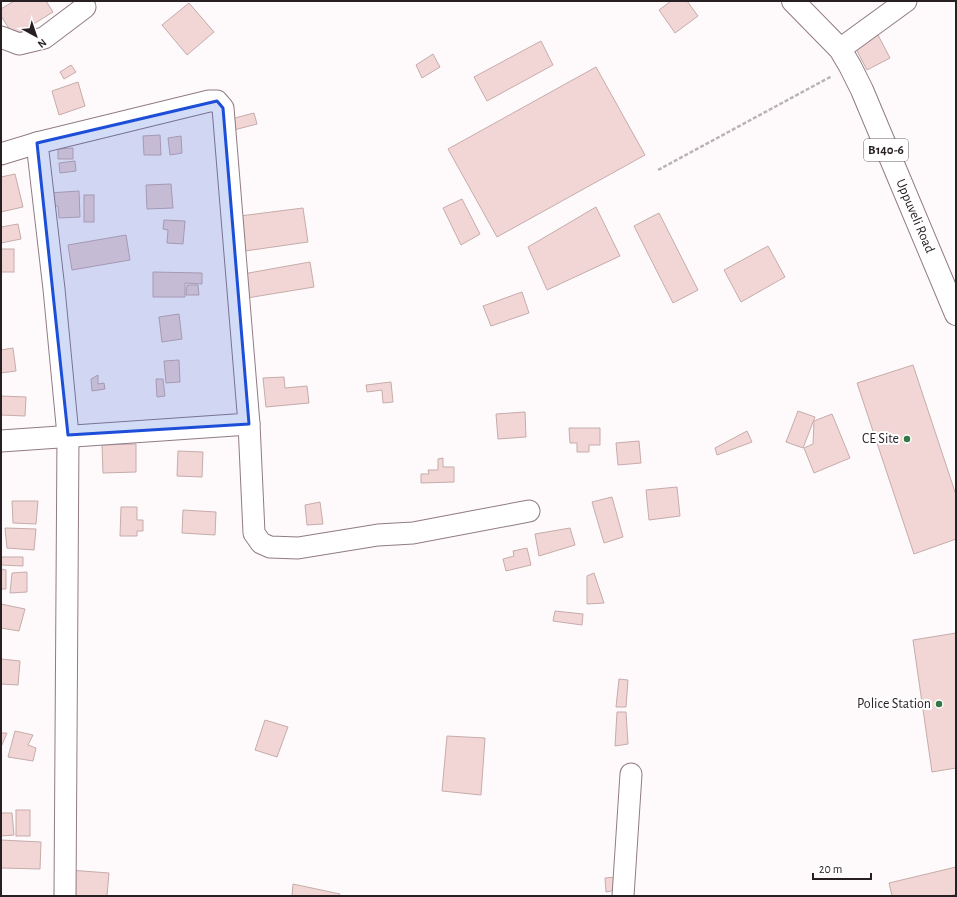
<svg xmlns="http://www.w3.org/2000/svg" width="957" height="897" font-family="'Alegreya Sans',sans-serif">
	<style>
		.building { fill: #f1d6d5; stroke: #c6acab }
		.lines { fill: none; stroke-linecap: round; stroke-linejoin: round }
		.minor-casing { stroke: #907b86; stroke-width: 23 }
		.major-casing { stroke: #907b86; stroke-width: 24 }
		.path { stroke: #bab4b6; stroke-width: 2.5; stroke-dasharray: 4 2; stroke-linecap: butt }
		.minor { stroke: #fff; stroke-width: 21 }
		.major { stroke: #fff; stroke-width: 22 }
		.marked { fill: #1d4ed8; fill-opacity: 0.2; stroke: #1d4ed8; stroke-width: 3; stroke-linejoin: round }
		.poi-dot { fill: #317844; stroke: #fff; stroke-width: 1.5 }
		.labels { text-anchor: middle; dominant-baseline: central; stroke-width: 4; stroke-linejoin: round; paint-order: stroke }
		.shield { fill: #fff; stroke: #686265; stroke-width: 1 }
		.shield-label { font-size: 13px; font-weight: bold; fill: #281f23 }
		.street-label { font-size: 14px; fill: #281f23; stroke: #fff }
		.poi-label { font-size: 14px; fill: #281f23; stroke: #fff; text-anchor: end }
	</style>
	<rect width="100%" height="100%" fill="#fef9fb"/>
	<g class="building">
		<polygon points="14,1 46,1 53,12 14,36 1,16 1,9"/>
		<polygon points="671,1 687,1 698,16 675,33 659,10"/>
		<polygon points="189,3 214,32 187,55 162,25"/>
		<polygon points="878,35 890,58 867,70 855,47"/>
		<polygon points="541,41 553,65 487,101 474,77"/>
		<polygon points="433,54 440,67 422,78 416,65"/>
		<polygon points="71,65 76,72 64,79 60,72"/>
		<polygon points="596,67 645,155 497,237 448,149"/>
		<polygon points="78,82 85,106 59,115 52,91"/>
		<polygon points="254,113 257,124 234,130 231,119"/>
		<polygon points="160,135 161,155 144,155 143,136"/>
		<polygon points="181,136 182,153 170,155 168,138"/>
		<polygon points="73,148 73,159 58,159 58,149"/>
		<polygon points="75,161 76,171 60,173 59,163"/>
		<polygon points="15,174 23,207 1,212 1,177"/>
		<polygon points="171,184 173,208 147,209 146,185"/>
		<polygon points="79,191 80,217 59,218 58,206 49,206 49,193"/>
		<rect x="84" y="195" width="10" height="27"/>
		<polygon points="462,199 480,234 461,245 443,208"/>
		<polygon points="596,207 620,256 547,290 528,247"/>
		<polygon points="303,208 308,242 245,251 240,216"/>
		<polygon points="659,213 698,290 673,303 634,226"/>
		<polygon points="164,220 185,221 183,244 167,243 168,230 163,229"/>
		<polygon points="18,224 21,239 1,243 1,227"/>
		<polygon points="126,235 130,260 72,270 68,245"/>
		<polygon points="768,246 785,277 741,302 724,270"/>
		<rect x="1" y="249" width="13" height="23"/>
		<polygon points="310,262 314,287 247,298 243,274"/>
		<polygon points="153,272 202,273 202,284 185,283 185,297 153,297"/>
		<polygon points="187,285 198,285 199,295 186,295"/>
		<polygon points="522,292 529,313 491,326 483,306"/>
		<polygon points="179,314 182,339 162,342 159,317"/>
		<polygon points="13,348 16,371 1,373 1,350"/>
		<polygon points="179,360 180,382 166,383 164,361"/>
		<polygon points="913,365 956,495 956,539 914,554 857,383"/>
		<polygon points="98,375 98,384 104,383 105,389 92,391 91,379"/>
		<polygon points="284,377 285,388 307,386 309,403 266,407 263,378"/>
		<polygon points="156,379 163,379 165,396 157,397"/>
		<polygon points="391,382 393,402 383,403 382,390 367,392 366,385"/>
		<polygon points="1,396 26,397 25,416 1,415"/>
		<polygon points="798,411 815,417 803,448 786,442"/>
		<polygon points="525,412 526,437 498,439 496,414"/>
		<polygon points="832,414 850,458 814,473 804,448 813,444 814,421"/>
		<polygon points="569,428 600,428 600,445 589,445 589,452 577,452 577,443 570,443"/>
		<polygon points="747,431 752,442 717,455 715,448"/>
		<polygon points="639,441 641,463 618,465 616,443"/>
		<polygon points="136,444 136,472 103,473 102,445"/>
		<polygon points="178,451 203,452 202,477 177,476"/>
		<polygon points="443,458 443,467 454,467 454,482 421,483 421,474 429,474 428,470 438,470 438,459"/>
		<polygon points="677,487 680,516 649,520 646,490"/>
		<polygon points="612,497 623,537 604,543 592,502"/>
		<polygon points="12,501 38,501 36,524 13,523"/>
		<polygon points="320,502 323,524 307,525 305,505"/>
		<polygon points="121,507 137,507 137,520 143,520 143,531 137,531 137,536 120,536"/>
		<polygon points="183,510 216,512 215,535 182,533"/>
		<polygon points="5,528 36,529 34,550 7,548"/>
		<polygon points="570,528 575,545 539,556 535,534"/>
		<polygon points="527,548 531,565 506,571 503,559 514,556 513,551"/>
		<polygon points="1,557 23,557 23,566 1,565"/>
		<polygon points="1,569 6,570 6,589 1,589"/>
		<polygon points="27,572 27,592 10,593 12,573"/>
		<polygon points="594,573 604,603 587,604 587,576"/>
		<polygon points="1,604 25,609 19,631 1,628"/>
		<polygon points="555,611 583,614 582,625 553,621"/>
		<polygon points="956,633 956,768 932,772 913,640"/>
		<polygon points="1,659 20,661 18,685 1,684"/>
		<polygon points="619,679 628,680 626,707 616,707"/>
		<polygon points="617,712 626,712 628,744 615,746"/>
		<polygon points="265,720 288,727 277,757 255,750"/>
		<polygon points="15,731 33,735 28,745 36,748 33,761 8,757"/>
		<polygon points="1,733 7,733 1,747"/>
		<polygon points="447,736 485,738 481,795 442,791"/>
		<rect x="16" y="810" width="14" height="26"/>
		<polygon points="1,813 12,813 14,835 1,836"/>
		<polygon points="1,840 41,842 40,869 1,868"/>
		<polygon points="956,867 956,894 949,896 892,896 889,883"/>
		<polygon points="69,870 109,873 107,896 71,896"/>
		<polygon points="617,877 616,890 606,892 605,878"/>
		<polygon points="293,884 340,894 339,896 292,896"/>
	</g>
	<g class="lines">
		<defs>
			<g id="minor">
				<polyline points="1,37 19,44 44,38 85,7"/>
				<polyline points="840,49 906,1"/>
				<polyline points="37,143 54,289 68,435 65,896"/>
				<polyline points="1,154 37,143 209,101 217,101 223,108 249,424 1,441"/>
				<polyline points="249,424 254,533 261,543 270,547 298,548 378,535 413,533 529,511"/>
				<polyline points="623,896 631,774"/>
			</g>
			<polyline id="major" points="793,1 840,49 850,66 862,90 956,314"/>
		</defs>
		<use href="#minor" class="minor-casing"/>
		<use href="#major" class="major-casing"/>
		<polyline class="path" points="658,170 832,76"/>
		<use href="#minor" class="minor"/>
		<use href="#major" class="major"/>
	</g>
	<path class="marked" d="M 217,101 L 223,108 L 249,424 L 68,435 L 37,143 Z"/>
	<g class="poi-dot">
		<circle cx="907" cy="439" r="4"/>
		<circle cx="939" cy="704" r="4"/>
	</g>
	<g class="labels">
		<rect class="shield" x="864" y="139" width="44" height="22" rx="3"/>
		<g class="shield-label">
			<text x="886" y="150">B140-6</text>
		</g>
		<g class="street-label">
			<text transform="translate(915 216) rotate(67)">Uppuveli Road</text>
		</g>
		<g class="poi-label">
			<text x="899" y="439">CE Site</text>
			<text x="931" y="704">Police Station</text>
		</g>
	</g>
	<rect width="957" height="897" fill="none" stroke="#281f23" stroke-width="4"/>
	<g transform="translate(36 36) rotate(140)" stroke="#ffffff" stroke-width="3" paint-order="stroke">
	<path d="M0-3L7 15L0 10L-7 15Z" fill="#281f23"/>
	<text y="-6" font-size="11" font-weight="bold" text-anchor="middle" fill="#281f23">N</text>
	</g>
	<path d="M813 873v6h58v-6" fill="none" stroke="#281f23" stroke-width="2"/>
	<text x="819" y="873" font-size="12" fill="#281f23" stroke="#ffffff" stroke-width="3" paint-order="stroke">20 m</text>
</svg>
